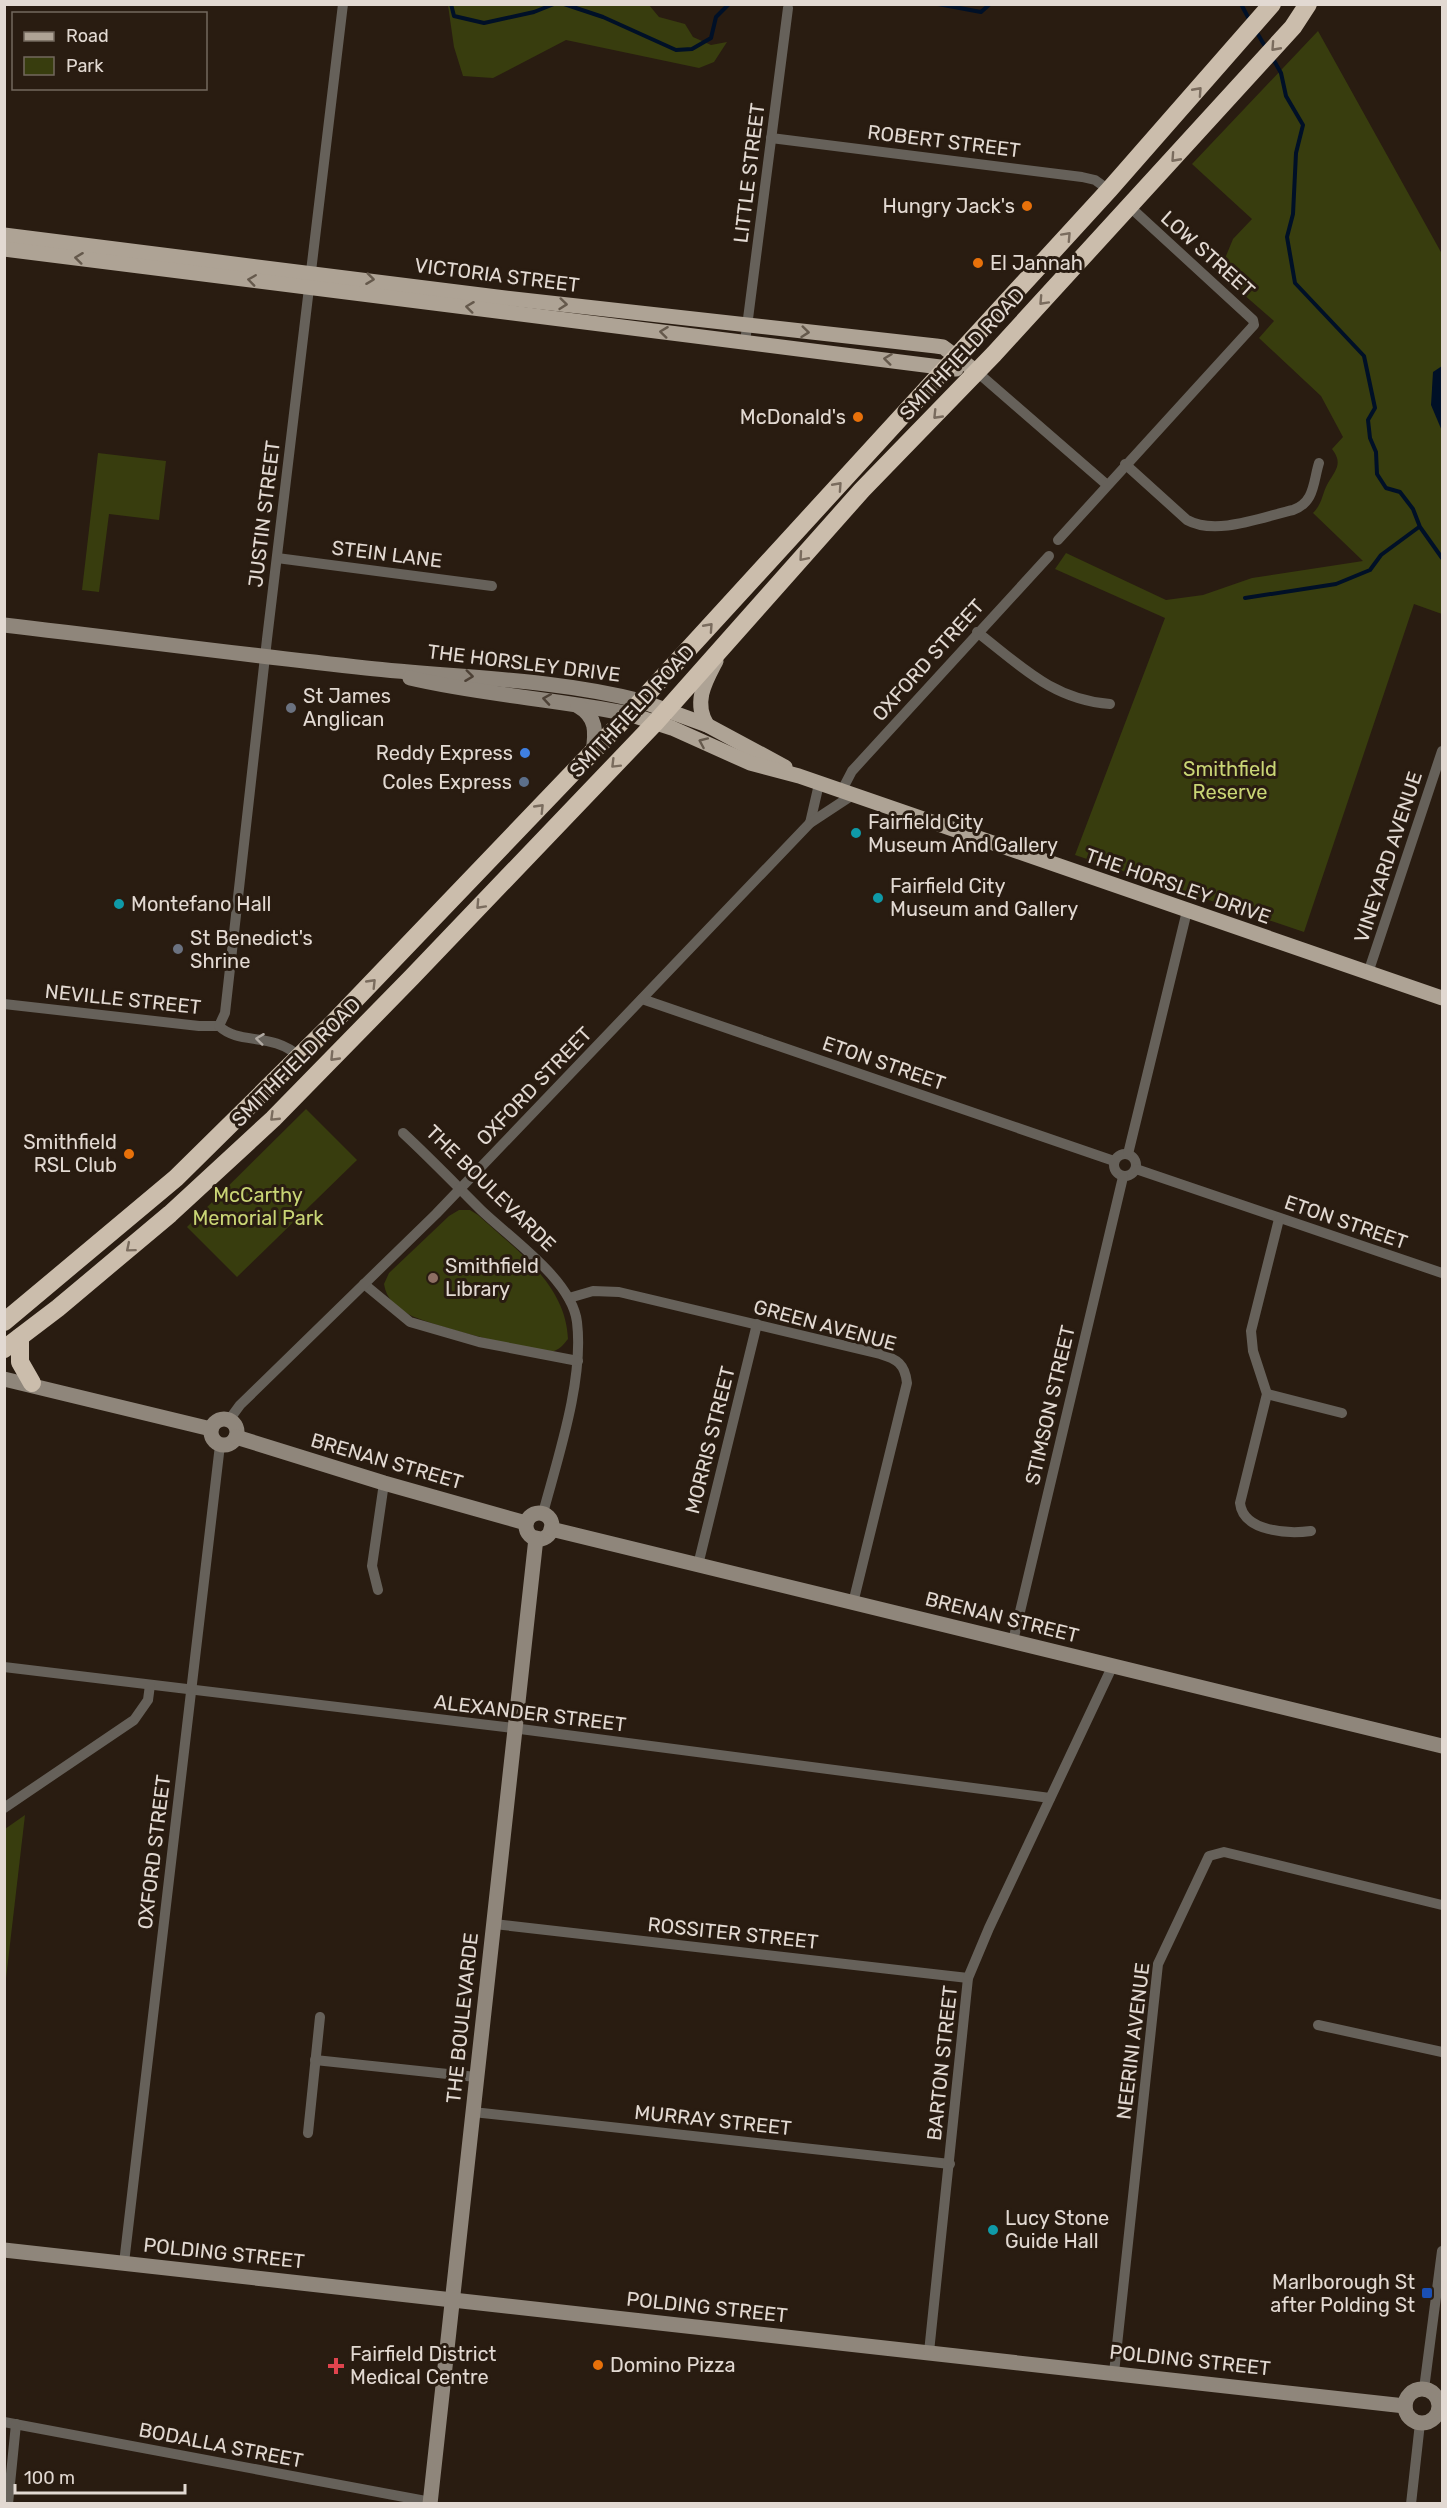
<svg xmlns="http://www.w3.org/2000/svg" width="1447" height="2508" font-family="Rubik,sans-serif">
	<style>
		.green { fill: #383d0e }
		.water { fill: #001027 }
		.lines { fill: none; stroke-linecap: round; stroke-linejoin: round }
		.stream { stroke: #001027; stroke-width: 4 }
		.street { stroke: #66615a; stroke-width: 10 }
		.secondary { stroke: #8f867b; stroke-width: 15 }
		.primary { stroke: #aea395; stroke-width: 15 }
		.highway { stroke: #cbbdac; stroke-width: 18 }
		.oneway { stroke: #7a6c5e }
		.oneway2 { stroke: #65594c }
		.oneway3 { stroke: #4d4136 }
		.oneway4 { stroke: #b0a9a2 }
		.food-dot { fill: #e8710a; stroke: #291c11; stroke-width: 2 }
		.worship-dot { fill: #6b7280; stroke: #291c11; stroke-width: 2 }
		.shop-dot { fill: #3f7fe0; stroke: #291c11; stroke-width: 2 }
		.service-dot { fill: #5c6f8a; stroke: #291c11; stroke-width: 2 }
		.culture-dot { fill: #0f9aa8; stroke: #291c11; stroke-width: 2 }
		.education-dot { fill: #8d6e63; stroke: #291c11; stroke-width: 2 }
		.transit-dot { fill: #1a4fb4; stroke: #291c11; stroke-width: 2 }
		.health-dot { fill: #e0444e; stroke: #291c11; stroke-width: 2 }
		.labels { text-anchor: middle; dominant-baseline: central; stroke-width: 6; stroke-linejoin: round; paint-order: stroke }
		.street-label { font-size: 20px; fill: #e2d9d2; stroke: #291c11 }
		.poi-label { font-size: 20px; fill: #e2d9d2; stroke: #291c11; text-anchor: start }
		.park-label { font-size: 20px; fill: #c9d575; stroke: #291c11 }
	</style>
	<rect width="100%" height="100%" fill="#291c11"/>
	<g class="green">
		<polygon points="448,5 649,5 659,17 685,24 693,37 711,45 727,42 714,62 699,68 566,40 493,78 463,76 454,47"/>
		<path d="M 1318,31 L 1442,254 L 1442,614 L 1414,604 L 1304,932 L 1075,855 L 1165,618 L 1055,569 L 1066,553 L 1166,600 L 1203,595 L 1252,578 L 1363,561 L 1313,513 C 1323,503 1322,493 1328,483 C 1336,470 1343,463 1332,449 L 1343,437 L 1321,396 L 1259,338 L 1274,321 L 1219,273 L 1233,239 L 1252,219 L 1192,164 Z"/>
		<polygon points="98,453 166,461 159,520 109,514 99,592 82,590"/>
		<polygon points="306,1109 357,1160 237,1277 187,1227"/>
		<path d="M 459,1210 L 470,1210 L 478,1215 C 516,1250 566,1284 568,1339 C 564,1344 560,1349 554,1351 C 538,1354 426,1324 410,1315 C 397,1308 386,1299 384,1284 L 389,1273 L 449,1216 Z"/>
		<polygon points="25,1815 5,1987 5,1829"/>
	</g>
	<polygon class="water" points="1442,366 1442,431 1431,405 1433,372"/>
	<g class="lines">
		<g class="stream">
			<polyline points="451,4 454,16 484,23 534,12 554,4"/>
			<polyline points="564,4 603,17 676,50 692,49 711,38 716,17 729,4"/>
			<polyline points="938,4 981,12 990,4"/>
			<polyline points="1241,4 1249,19"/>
			<polyline points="1256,31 1266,48"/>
			<polyline points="1272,57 1281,73 1286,96 1303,125 1296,153 1293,214 1287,237 1295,283 1364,356 1375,408 1368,420 1370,438 1376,452 1377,474 1386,488 1400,492 1413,509 1420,527 1442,558"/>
			<polyline points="1245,598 1336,584 1370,570 1381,555 1419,527"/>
		</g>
		<g class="street">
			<polyline points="771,138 1082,177 1095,180 1109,190"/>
			<polyline points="745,342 788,8"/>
			<polyline points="977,372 1106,484"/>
			<path d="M 1125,464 L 1187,520 C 1216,536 1262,517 1293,510 C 1315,502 1313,482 1319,463"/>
			<polyline points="1058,540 1254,325 1253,320 1130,207"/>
			<polyline points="277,558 492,586"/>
			<path d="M 977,632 C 1021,666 1053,700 1110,704"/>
			<polyline points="841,792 852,771 1049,556"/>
			<polyline points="810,823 819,784"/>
			<polyline points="1368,973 1442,751"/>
			<polyline points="642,999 1114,1161"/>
			<polyline points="4,1004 199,1026 219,1026"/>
			<polyline points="219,1026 225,1013 267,639 343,4"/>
			<path d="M 219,1026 C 240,1046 271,1031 300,1057"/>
			<path d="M 403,1133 C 430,1158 455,1184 481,1210 C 510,1238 572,1280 577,1322 C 584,1380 558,1457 543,1513"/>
			<circle cx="1125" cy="1165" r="11"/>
			<polyline points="1128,1154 1187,911"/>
			<polyline points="1136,1169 1442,1273"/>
			<path d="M 1279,1219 L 1251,1331 L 1253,1351 L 1267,1394 L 1240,1503 C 1243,1532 1289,1534 1311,1531"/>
			<polyline points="364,1284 410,1322 479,1342 578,1361"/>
			<path d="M 569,1298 L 593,1291 L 619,1292 L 880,1354 C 897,1359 905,1364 907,1383 L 853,1603"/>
			<polyline points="1267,1394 1342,1413"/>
			<polyline points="229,1420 240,1405 436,1214 810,823 851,796"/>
			<polyline points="698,1565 757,1324"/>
			<polyline points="378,1590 372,1566 384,1483"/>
			<polyline points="1013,1641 1123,1177"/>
			<polyline points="4,1667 505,1727 1050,1798"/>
			<polyline points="4,1808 134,1720 148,1700 150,1685"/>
			<polyline points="494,1924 968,1978"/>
			<polyline points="1318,2025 1442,2052"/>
			<polyline points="315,2060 476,2077"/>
			<polyline points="473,2112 950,2164"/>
			<polyline points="308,2133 320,2017"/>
			<polyline points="124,2263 220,1445"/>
			<polyline points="929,2352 968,1978 989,1928 1113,1665"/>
			<polyline points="1114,2373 1158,1964 1209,1856 1224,1852 1442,1905"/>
			<polyline points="1424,2389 1442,2251"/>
			<polyline points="4,2422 431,2502"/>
			<polyline points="8,2504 16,2424"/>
			<polyline points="1411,2504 1420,2423"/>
		</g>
		<g class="secondary">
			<path d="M 4,625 C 125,639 245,655 366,668 C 458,678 551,678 641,701"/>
			<path d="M 410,678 C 482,695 557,699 629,714"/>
			<path d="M 578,706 C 597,717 596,732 593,752"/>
			<polyline points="4,1379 211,1429"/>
			<circle cx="224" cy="1432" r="13"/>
			<polyline points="236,1437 384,1483 526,1523"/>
			<circle cx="539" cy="1526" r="13"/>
			<polyline points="551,1529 1442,1746"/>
			<polyline points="4,2250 1405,2406"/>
			<circle cx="1422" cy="2406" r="17"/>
			<polyline points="430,2504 536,1538"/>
		</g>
		<g class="primary">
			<polyline points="4,235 497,297 936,346 943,347 977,372"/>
			<polyline points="4,249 956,369"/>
			<polyline points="641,701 707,725 785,767"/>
			<polyline points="629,714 672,728 750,763 799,776 1442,998"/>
			<path d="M 707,725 C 693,702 705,682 716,661"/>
		</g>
		<g class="highway">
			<polyline points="4,1322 176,1178 331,1025 629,714 1109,190 1272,4"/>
			<polyline points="20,1337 20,1362 32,1383"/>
			<polyline points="4,1349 58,1308 170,1214 273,1119 412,977 656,722 862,490 994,354 1293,27 1308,4"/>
		</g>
	</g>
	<defs><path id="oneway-chevron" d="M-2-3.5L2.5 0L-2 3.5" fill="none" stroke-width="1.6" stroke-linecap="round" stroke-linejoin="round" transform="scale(1.5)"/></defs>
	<g class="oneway">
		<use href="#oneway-chevron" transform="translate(1275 47) rotate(132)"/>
		<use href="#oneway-chevron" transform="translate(1198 91) rotate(-48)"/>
		<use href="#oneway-chevron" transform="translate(1175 158) rotate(132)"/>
		<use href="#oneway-chevron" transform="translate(1067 236) rotate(-47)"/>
		<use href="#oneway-chevron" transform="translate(1043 301) rotate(133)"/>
		<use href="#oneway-chevron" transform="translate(937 415) rotate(134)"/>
		<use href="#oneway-chevron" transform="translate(838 486) rotate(-48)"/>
		<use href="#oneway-chevron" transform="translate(803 557) rotate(131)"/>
		<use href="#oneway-chevron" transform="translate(709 627) rotate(-48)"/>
		<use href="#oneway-chevron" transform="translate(615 764) rotate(135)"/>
		<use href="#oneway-chevron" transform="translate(540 808) rotate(-46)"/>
		<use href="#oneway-chevron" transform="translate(480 905) rotate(133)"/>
		<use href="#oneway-chevron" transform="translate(372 983) rotate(-46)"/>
		<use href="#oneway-chevron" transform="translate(334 1057) rotate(134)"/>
		<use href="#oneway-chevron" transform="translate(274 1117) rotate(136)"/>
		<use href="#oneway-chevron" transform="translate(130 1248) rotate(140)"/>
	</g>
	<g class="oneway2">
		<use href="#oneway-chevron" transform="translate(79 258) rotate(-173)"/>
		<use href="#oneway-chevron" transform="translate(370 279) rotate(7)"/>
		<use href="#oneway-chevron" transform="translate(252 280) rotate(-172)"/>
		<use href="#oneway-chevron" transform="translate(563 304) rotate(6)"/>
		<use href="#oneway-chevron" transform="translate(470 307) rotate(-173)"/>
		<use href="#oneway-chevron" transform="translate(664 332) rotate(-173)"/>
		<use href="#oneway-chevron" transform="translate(805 332) rotate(6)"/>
		<use href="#oneway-chevron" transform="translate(888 359) rotate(-173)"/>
		<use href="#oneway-chevron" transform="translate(703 742) rotate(-156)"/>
	</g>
	<g class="oneway3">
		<use href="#oneway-chevron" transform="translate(469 676) rotate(7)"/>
		<use href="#oneway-chevron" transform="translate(547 699) rotate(-171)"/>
	</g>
	<use class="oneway4" href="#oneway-chevron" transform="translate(260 1039) rotate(-173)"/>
	<g class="food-dot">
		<circle cx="1027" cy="206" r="6"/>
		<circle cx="978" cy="263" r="6"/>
		<circle cx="858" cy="417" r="6"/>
		<circle cx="129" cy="1154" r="6"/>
		<circle cx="598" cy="2365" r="6"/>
	</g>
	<g class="worship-dot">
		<circle cx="291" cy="708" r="6"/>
		<circle cx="178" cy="949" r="6"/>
	</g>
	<circle class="shop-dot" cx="525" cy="753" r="6"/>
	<circle class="service-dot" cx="524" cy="782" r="6"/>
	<g class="culture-dot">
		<circle cx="856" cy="833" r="6"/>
		<circle cx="878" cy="898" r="6"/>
		<circle cx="119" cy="904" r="6"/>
		<circle cx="993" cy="2230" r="6"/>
	</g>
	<circle class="education-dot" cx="433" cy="1278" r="6"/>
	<rect class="transit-dot" x="1421" y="2287" width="12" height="12" rx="3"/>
	<path class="health-dot" d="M333 2357h6v6h6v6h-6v6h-6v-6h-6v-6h6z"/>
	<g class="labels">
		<g class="street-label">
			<text transform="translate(944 141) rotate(7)">ROBERT STREET</text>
			<text transform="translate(749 173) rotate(-83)">LITTLE STREET</text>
			<text transform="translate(1208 254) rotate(42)">LOW STREET</text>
			<text transform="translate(497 275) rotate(7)">VICTORIA STREET</text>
			<text transform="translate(962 354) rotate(-47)">SMITHFIELD ROAD</text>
			<text transform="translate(264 514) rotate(-83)">JUSTIN STREET</text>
			<text transform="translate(387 554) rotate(7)">STEIN LANE</text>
			<text transform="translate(928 660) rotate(-48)">OXFORD STREET</text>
			<text transform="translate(524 663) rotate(7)">THE HORSLEY DRIVE</text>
			<text transform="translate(632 711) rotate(-47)">SMITHFIELD ROAD</text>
			<text transform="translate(1388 857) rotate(-72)">VINEYARD AVENUE</text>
			<text transform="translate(1178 886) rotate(19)">THE HORSLEY DRIVE</text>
			<text transform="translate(123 999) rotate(6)">NEVILLE STREET</text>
			<text transform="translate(296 1062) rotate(-45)">SMITHFIELD ROAD</text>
			<text transform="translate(884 1063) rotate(19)">ETON STREET</text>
			<text transform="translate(534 1086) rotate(-46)">OXFORD STREET</text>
			<text transform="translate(491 1188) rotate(44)">THE BOULEVARDE</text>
			<text transform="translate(1346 1222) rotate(19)">ETON STREET</text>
			<text transform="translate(825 1325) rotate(15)">GREEN AVENUE</text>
			<text transform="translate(1050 1405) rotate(-77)">STIMSON STREET</text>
			<text transform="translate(710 1440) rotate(-76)">MORRIS STREET</text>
			<text transform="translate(387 1461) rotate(16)">BRENAN STREET</text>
			<text transform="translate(1002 1617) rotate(14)">BRENAN STREET</text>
			<text transform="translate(530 1713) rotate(7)">ALEXANDER STREET</text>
			<text transform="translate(154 1852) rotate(-83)">OXFORD STREET</text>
			<text transform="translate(733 1933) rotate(6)">ROSSITER STREET</text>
			<text transform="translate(462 2018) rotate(-84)">THE BOULEVARDE</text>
			<text transform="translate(1133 2041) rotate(-83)">NEERINI AVENUE</text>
			<text transform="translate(942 2063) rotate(-84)">BARTON STREET</text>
			<text transform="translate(713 2120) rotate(6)">MURRAY STREET</text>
			<text transform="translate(224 2253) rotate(6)">POLDING STREET</text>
			<text transform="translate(707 2307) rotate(6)">POLDING STREET</text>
			<text transform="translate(1190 2360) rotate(6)">POLDING STREET</text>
			<text transform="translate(221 2445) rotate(11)">BODALLA STREET</text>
		</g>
		<g class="poi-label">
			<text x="1015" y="206" text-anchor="end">Hungry Jack's</text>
			<text x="990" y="263">El Jannah</text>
			<text x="846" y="417" text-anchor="end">McDonald's</text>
			<text x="303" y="696">St James<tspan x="303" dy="23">Anglican</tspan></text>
			<text x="513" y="753" text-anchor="end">Reddy Express</text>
			<text x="512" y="782" text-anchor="end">Coles Express</text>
			<text x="868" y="822">Fairfield City<tspan x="868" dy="23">Museum And Gallery</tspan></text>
			<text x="890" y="886">Fairfield City<tspan x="890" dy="23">Museum and Gallery</tspan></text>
			<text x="131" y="904">Montefano Hall</text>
			<text x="190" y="938">St Benedict's<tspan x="190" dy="23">Shrine</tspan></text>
			<text x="117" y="1142" text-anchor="end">Smithfield<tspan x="117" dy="23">RSL Club</tspan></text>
			<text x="445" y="1266">Smithfield<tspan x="445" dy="23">Library</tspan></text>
			<text x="1005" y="2218">Lucy Stone<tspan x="1005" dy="23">Guide Hall</tspan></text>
			<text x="1415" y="2282" text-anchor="end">Marlborough St<tspan x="1415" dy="23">after Polding St</tspan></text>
			<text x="350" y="2354">Fairfield District<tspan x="350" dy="23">Medical Centre</tspan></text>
			<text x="610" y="2365">Domino Pizza</text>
		</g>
		<g class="park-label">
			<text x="1230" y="769">Smithfield<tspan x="1230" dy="23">Reserve</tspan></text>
			<text x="258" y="1195">McCarthy<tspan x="258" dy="23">Memorial Park</tspan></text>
		</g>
	</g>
	<rect width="1447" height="2508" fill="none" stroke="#e2d9d2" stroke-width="12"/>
	<rect x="12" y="12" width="195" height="78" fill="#291c11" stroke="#73685e" stroke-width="1.5"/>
	<rect x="24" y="32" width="30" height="9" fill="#aea395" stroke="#73685e" stroke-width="1.5"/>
	<text x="66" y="42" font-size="18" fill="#e2d9d2">Road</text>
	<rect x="24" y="57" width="30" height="18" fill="#383d0e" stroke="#73685e" stroke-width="1.5"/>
	<text x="66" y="72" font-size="18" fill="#e2d9d2">Park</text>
	<path d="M15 2484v9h170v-9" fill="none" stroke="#e2d9d2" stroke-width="3"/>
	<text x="24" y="2484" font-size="18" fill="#e2d9d2" stroke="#291c11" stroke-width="4.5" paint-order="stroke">100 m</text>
</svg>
